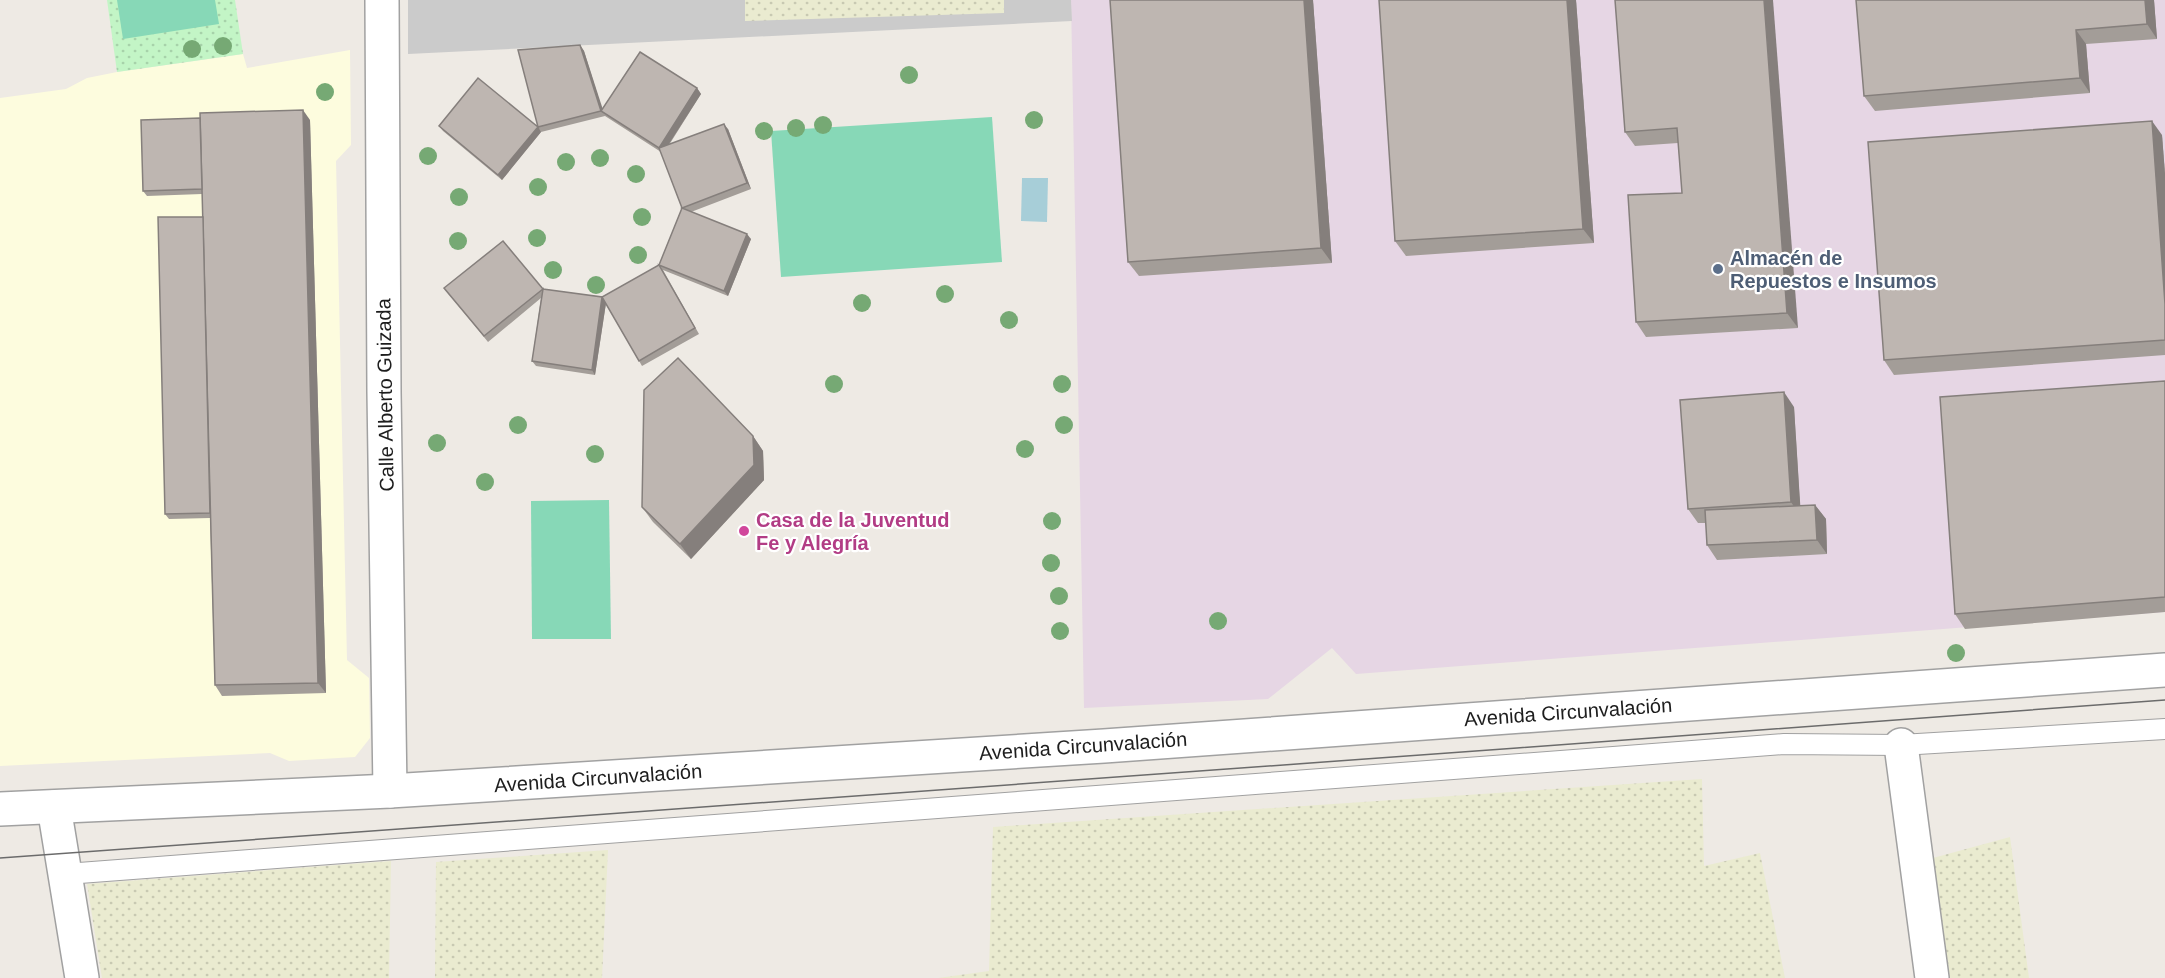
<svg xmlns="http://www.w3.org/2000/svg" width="2165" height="978" font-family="Helvetica,sans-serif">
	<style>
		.industrial { fill: #e6d6e4 }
		.education { fill: #fdfcde }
		.religious { fill: #cbcbcb }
		.farmland { fill: url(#farmland-dots) }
		.park { fill: url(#park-dots) }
		.pitch { fill: #87d8b7 }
		.water { fill: #a7ced8 }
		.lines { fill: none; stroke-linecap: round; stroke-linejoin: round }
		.service-casing { stroke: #a1a1a1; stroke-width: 22 }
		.minor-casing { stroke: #a1a1a1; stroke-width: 36 }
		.tertiary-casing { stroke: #a1a1a1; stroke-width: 36 }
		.service { stroke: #fff; stroke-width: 20 }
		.minor { stroke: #fff; stroke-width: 33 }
		.tertiary { stroke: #fff; stroke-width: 33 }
		.tram { stroke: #6b6b6b; stroke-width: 1.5 }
		.tree { fill: #76a974 }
		.wall { fill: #a39d98 }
		.shaded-wall { fill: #857f7c }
		.building { fill: #beb6b1; stroke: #857f7c; stroke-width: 1.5 }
		.service-dot { fill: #5c6f8a; stroke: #fff; stroke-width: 2 }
		.hotel-dot { fill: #d1479c; stroke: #fff; stroke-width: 2 }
		.labels { text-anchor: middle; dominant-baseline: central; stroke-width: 4.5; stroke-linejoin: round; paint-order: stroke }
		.service-label { font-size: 20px; font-weight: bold; fill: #4e5e75; stroke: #fff; text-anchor: start }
		.street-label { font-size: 20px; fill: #1d1d1d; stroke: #fff }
		.hotel-label { font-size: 20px; font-weight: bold; fill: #b23c85; stroke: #fff; text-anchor: start }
	</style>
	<defs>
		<pattern id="farmland-dots" width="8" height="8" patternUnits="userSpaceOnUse" patternTransform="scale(1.5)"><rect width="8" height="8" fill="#eaebd0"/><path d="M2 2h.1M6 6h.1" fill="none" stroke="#c8c9b2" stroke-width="1.8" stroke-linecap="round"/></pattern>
		<pattern id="park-dots" width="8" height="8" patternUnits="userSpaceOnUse" patternTransform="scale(1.5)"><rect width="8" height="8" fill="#c3f5c6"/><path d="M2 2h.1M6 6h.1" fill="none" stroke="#a7d2aa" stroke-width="1.8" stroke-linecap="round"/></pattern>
	</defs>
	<rect width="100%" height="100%" fill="#eeeae4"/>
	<polygon class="industrial" points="1071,0 2165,0 2165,612 1356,674 1332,648 1268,699 1084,708"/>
	<polygon class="education" points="350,50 351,145 336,161 347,660 369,678 370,738 355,757 289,761 270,753 0,766 0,98 66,89 87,78 117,72 243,54 247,68"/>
	<polygon class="religious" points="408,0 1071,0 1072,21 408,54"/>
	<g class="farmland">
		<polygon points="745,0 1004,0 1004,13 745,21"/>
		<polygon points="1702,779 1704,866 1760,853 1785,978 938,978 989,971 993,827"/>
		<polygon points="2010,837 2029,978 1950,978 1933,858"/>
		<polygon points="608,850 602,978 435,978 436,862"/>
		<polygon points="391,861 389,978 102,978 87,884"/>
	</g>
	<polygon class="park" points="107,0 235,0 243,54 117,72"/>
	<g class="pitch">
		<polygon points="117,0 215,0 219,24 123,39"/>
		<polygon points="992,117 1002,262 781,277 771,131"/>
		<polygon points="609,500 611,639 532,639 531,501"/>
	</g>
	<polygon class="water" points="1022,178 1048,178 1047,222 1021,221"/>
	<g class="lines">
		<defs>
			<polyline id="service" points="66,874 1784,744 1901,745 2165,729"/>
			<g id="minor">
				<polyline points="382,0 384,392 390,791"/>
				<polyline points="1901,745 1932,978"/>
				<polyline points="54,807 82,978"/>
			</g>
			<polyline id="tertiary" points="0,809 390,791 1104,746 2165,670"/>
		</defs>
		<use href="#service" class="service-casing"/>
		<use href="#minor" class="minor-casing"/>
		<use href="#tertiary" class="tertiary-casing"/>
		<use href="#service" class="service"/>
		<use href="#minor" class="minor"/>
		<use href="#tertiary" class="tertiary"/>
		<polyline class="tram" points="0,858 1517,748 2165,700"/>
	</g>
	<g class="tree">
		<circle cx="223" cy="46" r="9"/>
		<circle cx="192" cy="49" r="9"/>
		<circle cx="909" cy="75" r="9"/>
		<circle cx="325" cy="92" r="9"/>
		<circle cx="1034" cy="120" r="9"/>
		<circle cx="823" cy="125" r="9"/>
		<circle cx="796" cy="128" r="9"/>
		<circle cx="764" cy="131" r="9"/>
		<circle cx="428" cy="156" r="9"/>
		<circle cx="600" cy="158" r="9"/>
		<circle cx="566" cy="162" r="9"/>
		<circle cx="636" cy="174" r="9"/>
		<circle cx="538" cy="187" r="9"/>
		<circle cx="459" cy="197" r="9"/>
		<circle cx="642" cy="217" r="9"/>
		<circle cx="537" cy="238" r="9"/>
		<circle cx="458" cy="241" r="9"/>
		<circle cx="638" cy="255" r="9"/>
		<circle cx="553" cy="270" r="9"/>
		<circle cx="596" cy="285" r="9"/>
		<circle cx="945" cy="294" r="9"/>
		<circle cx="862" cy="303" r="9"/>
		<circle cx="1009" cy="320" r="9"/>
		<circle cx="834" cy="384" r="9"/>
		<circle cx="1062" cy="384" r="9"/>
		<circle cx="518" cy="425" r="9"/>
		<circle cx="1064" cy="425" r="9"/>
		<circle cx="437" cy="443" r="9"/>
		<circle cx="1025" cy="449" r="9"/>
		<circle cx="595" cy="454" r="9"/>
		<circle cx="485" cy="482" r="9"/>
		<circle cx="1052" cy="521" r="9"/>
		<circle cx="1051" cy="563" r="9"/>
		<circle cx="1059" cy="596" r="9"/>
		<circle cx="1218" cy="621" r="9"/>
		<circle cx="1060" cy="631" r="9"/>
		<circle cx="1956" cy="653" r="9"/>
	</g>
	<g class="wall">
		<polygon points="1110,0 1313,0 1332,263 1139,276 1128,262"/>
		<polygon points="1379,0 1576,0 1594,243 1406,256 1395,241"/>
		<polygon points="1615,0 1798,328 1646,337 1636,322 1682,193 1678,143 1635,146 1625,132"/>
		<polygon points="1856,0 2154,0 2157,39 2086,44 2090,93 1875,111 1864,96"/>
		<polygon points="580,45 584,51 602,109 697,88 701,94 669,145 728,129 751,189 691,212 751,239 728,296 663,270 699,334 642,366 606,303 595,375 536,366 532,361 541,298 488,342 444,288 543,289 603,297 659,265 682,208 661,152 605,116 541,132 502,180 443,131 439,126 538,127"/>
		<polygon points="310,120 326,693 222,696 215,685 210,518 169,519 165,514 203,217 202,194 147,196 143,191"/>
		<polygon points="2162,135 2165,174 2165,355 1894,375 1884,360"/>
		<polygon points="2165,381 2165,612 1965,629 1955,614"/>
		<polygon points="1794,407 1800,505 1815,505 1826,519 1827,554 1717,560 1707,545 1706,523 1698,523 1688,509"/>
		<polygon points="753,436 763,451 764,480 691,559 653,522 642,507"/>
	</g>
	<g class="shaded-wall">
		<polygon points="1304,0 1313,0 1332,263 1321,248"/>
		<polygon points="1567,0 1576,0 1594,243 1583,229"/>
		<polygon points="1764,0 1773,0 1798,328 1787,313"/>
		<polygon points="2145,0 2154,0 2157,39 2147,24"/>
		<polygon points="2076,30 2086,44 2090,93 2080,78"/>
		<polygon points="580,45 584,51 604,113 601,111"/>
		<polygon points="697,88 701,94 663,153 659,148"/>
		<polygon points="303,110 310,120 326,693 318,683"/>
		<polygon points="2152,121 2162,135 2165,174 2165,304"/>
		<polygon points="724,124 728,129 751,189 747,183"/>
		<polygon points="538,127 541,132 502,180 498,175"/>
		<polygon points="747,234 751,239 728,296 724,291"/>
		<polygon points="602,297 606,303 595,375 592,370"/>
		<polygon points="1784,392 1794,407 1801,517 1791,502"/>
		<polygon points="753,436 763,451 764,480 691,559 680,544"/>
		<polygon points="1815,505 1826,519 1827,554 1817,540"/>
	</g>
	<g class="building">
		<polygon points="1110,0 1304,0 1321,248 1128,262"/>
		<polygon points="1379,0 1567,0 1583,229 1395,241"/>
		<polygon points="1615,0 1764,0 1787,313 1636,322 1628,195 1682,193 1677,128 1625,132"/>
		<polygon points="1856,0 2145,0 2147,24 2076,30 2080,78 1864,96"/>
		<polygon points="580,45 601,111 538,127 498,175 439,126 478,78 538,127 518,50"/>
		<polygon points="640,52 697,88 659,148 601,111"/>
		<polygon points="303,110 318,683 215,685 200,113"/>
		<polygon points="200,118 202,189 143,191 141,120"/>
		<polygon points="2152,121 2165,304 2165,340 1884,360 1868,142"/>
		<polygon points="724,124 747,183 682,208 747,234 724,291 659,265 695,328 639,361 602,297 659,265 682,208 659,148"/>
		<polygon points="158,217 203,217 210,513 165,514"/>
		<polygon points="503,241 543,289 602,297 592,370 532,361 543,289 484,336 444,288"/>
		<polygon points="678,358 753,436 754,465 680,544 642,507 644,390"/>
		<polygon points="2165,381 2165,597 1955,614 1940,397"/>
		<polygon points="1784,392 1791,502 1688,509 1680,400"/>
		<polygon points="1815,505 1817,540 1707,545 1705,510"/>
	</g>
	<circle class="service-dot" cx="1718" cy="269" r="6"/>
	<circle class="hotel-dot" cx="744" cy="531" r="6"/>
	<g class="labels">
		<g class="service-label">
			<text x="1730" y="258">Almacén de<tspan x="1730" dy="23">Repuestos e Insumos</tspan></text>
		</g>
		<g class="street-label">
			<text transform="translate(385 395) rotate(-91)">Calle Alberto Guizada</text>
			<text transform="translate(1568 712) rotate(-4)">Avenida Circunvalación</text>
			<text transform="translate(1083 746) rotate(-4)">Avenida Circunvalación</text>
			<text transform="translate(598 778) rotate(-4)">Avenida Circunvalación</text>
		</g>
		<g class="hotel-label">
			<text x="756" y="520">Casa de la Juventud<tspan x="756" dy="23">Fe y Alegría</tspan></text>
		</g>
	</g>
</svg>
